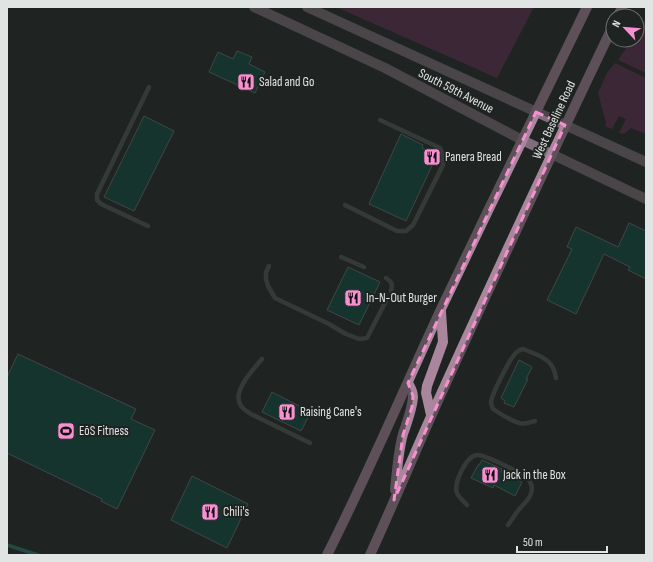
<svg xmlns="http://www.w3.org/2000/svg" width="653" height="562" font-family="'Sofia Sans Condensed',sans-serif">
	<style>
		.green { fill: #602b4e }
		.lines { fill: none; stroke-linecap: round; stroke-linejoin: round }
		.stream { stroke: #287868; stroke-width: 3.5 }
		.building { fill: #0d483d; stroke: #686e6c }
		.service { stroke: #505655; stroke-width: 4.5 }
		.secondary { stroke: #7d6e79; stroke-width: 10 }
		.primary { stroke: #aa869c; stroke-width: 10 }
		.marked { fill: none; stroke: #f690d0; stroke-width: 3; stroke-dasharray: 8 5; stroke-linejoin: round }
		.labels { text-anchor: middle; dominant-baseline: central; stroke-width: 4; stroke-linejoin: round; paint-order: stroke }
		.poi-label { font-size: 13px; fill: #e0e4e3; stroke: #1f2422; text-anchor: start }
		.street-label { font-size: 13px; fill: #e0e4e3; stroke: #1f2422 }
	</style>
	<rect width="100%" height="100%" fill="#1f2422"/>
	<g class="green">
		<polygon points="336,7 534,7 497,78"/>
		<polygon points="646,18 646,73 618,60 632,40 637,40 637,37"/>
		<polygon points="615,63 646,78 646,134 631,128 624,134 619,133 626,119 619,116 612,129 605,126 606,123 598,93 607,73"/>
	</g>
	<g class="lines">
		<polyline class="stream" points="7,545 38,555"/>
	</g>
	<g class="building">
		<polygon points="237,51 252,57 249,64 265,72 255,93 209,72 218,52 233,59"/>
		<polygon points="144,116 174,131 134,211 104,197"/>
		<polygon points="401,134 423,145 422,148 437,155 406,221 369,204"/>
		<polygon points="629,223 646,231 646,279 628,270 630,267 604,254 576,314 547,300 572,249 567,247 576,227 618,247"/>
		<polygon points="348,267 380,282 359,325 327,310"/>
		<polygon points="18,354 136,409 131,419 155,430 117,509 101,501 102,499 7,453 7,377"/>
		<polygon points="519,360 532,367 526,379 528,379 514,407 504,403 505,401 501,398"/>
		<polygon points="272,392 311,412 301,431 262,412"/>
		<polygon points="482,460 502,469 501,472 522,482 515,496 494,485 493,488 471,478 478,465 479,465"/>
		<polygon points="192,476 248,504 227,548 171,520"/>
	</g>
	<g class="lines">
		<g class="service">
			<polyline points="345,205 397,231 406,231 413,225 443,165 443,155 440,148 380,120"/>
			<polyline points="148,226 101,204 97,200 97,194 149,87"/>
			<polyline points="341,257 364,267"/>
			<polyline points="269,266 266,272 266,279 268,286 275,298 329,324 346,334 359,339 367,338 386,301"/>
			<path d="M 386,278 C 392,282 393,284 391,291"/>
			<path d="M 262,359 C 253,370 231,392 241,406 C 244,410 248,412 251,414 L 310,443"/>
			<path d="M 535,421 C 530,422 524,425 519,423 C 512,421 499,413 493,409 C 493,409 491,403 491,403 C 491,395 511,356 517,352 C 517,351 523,349 523,349 C 533,353 549,358 553,368 C 555,371 555,375 556,378"/>
			<path d="M 467,505 C 464,501 459,498 457,493 C 453,484 466,456 477,455 C 484,454 526,475 529,480 C 531,483 532,486 532,489 C 531,499 523,504 517,512 C 514,516 511,521 508,525"/>
		</g>
		<g class="secondary">
			<polyline points="254,7 385,68 522,140 646,199"/>
			<polyline points="307,7 646,162"/>
		</g>
		<g class="primary">
			<polyline points="618,16 622,7"/>
			<polyline points="431,415 427,397 426,393 427,386 443,342 441,312"/>
			<path d="M 395,490 C 397,472 398,452 403,434 C 407,422 412,410 413,397 C 413,391 411,388 408,383"/>
			<path d="M 327,555 C 368,474 403,391 441,309 C 489,208 538,107 587,7"/>
			<path d="M 370,555 C 396,498 420,440 446,383 C 500,264 556,145 613,26"/>
		</g>
	</g>
	<path d="M0 0H653V562H0ZM 536,112 L 565,125 L 394,500 L 403,435 L 412,407 L 413,396 L 408,383 Z" fill="#1f2422" fill-opacity=".55" fill-rule="evenodd"/>
	<path class="marked" d="M 536,112 L 565,125 L 394,500 L 403,435 L 412,407 L 413,396 L 408,383 Z"/>
	<defs>
		<symbol id="restaurant-square" viewBox="-11 -11 22 22"><rect x="-9" y="-9" width="18" height="18" rx="4" fill="#f690d0" stroke="#1f2422"/><path d="M-5-6h1v4h1v-4h1v4h1v-4h1v5L-1.5 .5V6h-2V.5L-5-1ZM5-6V6H3V1.5H1.5Q1.5-4 5-6Z" fill="#111"/></symbol>
		<symbol id="stadium-square" viewBox="-11 -11 22 22"><rect x="-9" y="-9" width="18" height="18" rx="4" fill="#f690d0" stroke="#1f2422"/><path d="M0-5a6.5 5 0 1 0 0 10a6.5 5 0 1 0 0-10ZM-3.5-1.8h7v3.6h-7Z" fill="#111"/></symbol>
	</defs>
	<g fill-rule="evenodd">
		<use href="#restaurant-square" x="236" y="72" width="20" height="20"/>
		<use href="#restaurant-square" x="422" y="147" width="20" height="20"/>
		<use href="#restaurant-square" x="343" y="288" width="20" height="20"/>
		<use href="#restaurant-square" x="277" y="402" width="20" height="20"/>
		<use href="#stadium-square" x="56" y="421" width="20" height="20"/>
		<use href="#restaurant-square" x="480" y="465" width="20" height="20"/>
		<use href="#restaurant-square" x="200" y="502" width="20" height="20"/>
	</g>
	<g class="labels">
		<g class="poi-label">
			<text x="259" y="82">Salad and Go</text>
			<text x="445" y="157">Panera Bread</text>
			<text x="366" y="298">In-N-Out Burger</text>
			<text x="300" y="412">Raising Cane's</text>
			<text x="79" y="431">EōS Fitness</text>
			<text x="503" y="475">Jack in the Box</text>
			<text x="223" y="512">Chili's</text>
		</g>
		<g class="street-label">
			<text transform="translate(456 91) rotate(27)">South 59th Avenue</text>
			<text transform="translate(554 120) rotate(-65)">West Baseline Road</text>
		</g>
	</g>
	<rect width="653" height="562" fill="none" stroke="#e0e4e3" stroke-width="16"/>
	<g transform="translate(625 28) rotate(296)"><circle r="19" fill="#1f2422" stroke="#6c716f"/>
	<path d="M0-3L7 15L0 10L-7 15Z" fill="#f690d0"/>
	<text y="-6" font-size="11" font-weight="bold" text-anchor="middle" fill="#e0e4e3">N</text>
	</g>
	<path d="M517 546v6h90v-6" fill="none" stroke="#e0e4e3" stroke-width="2"/>
	<text x="523" y="546" font-size="12" fill="#e0e4e3" stroke="#1f2422" stroke-width="3" paint-order="stroke">50 m</text>
</svg>
